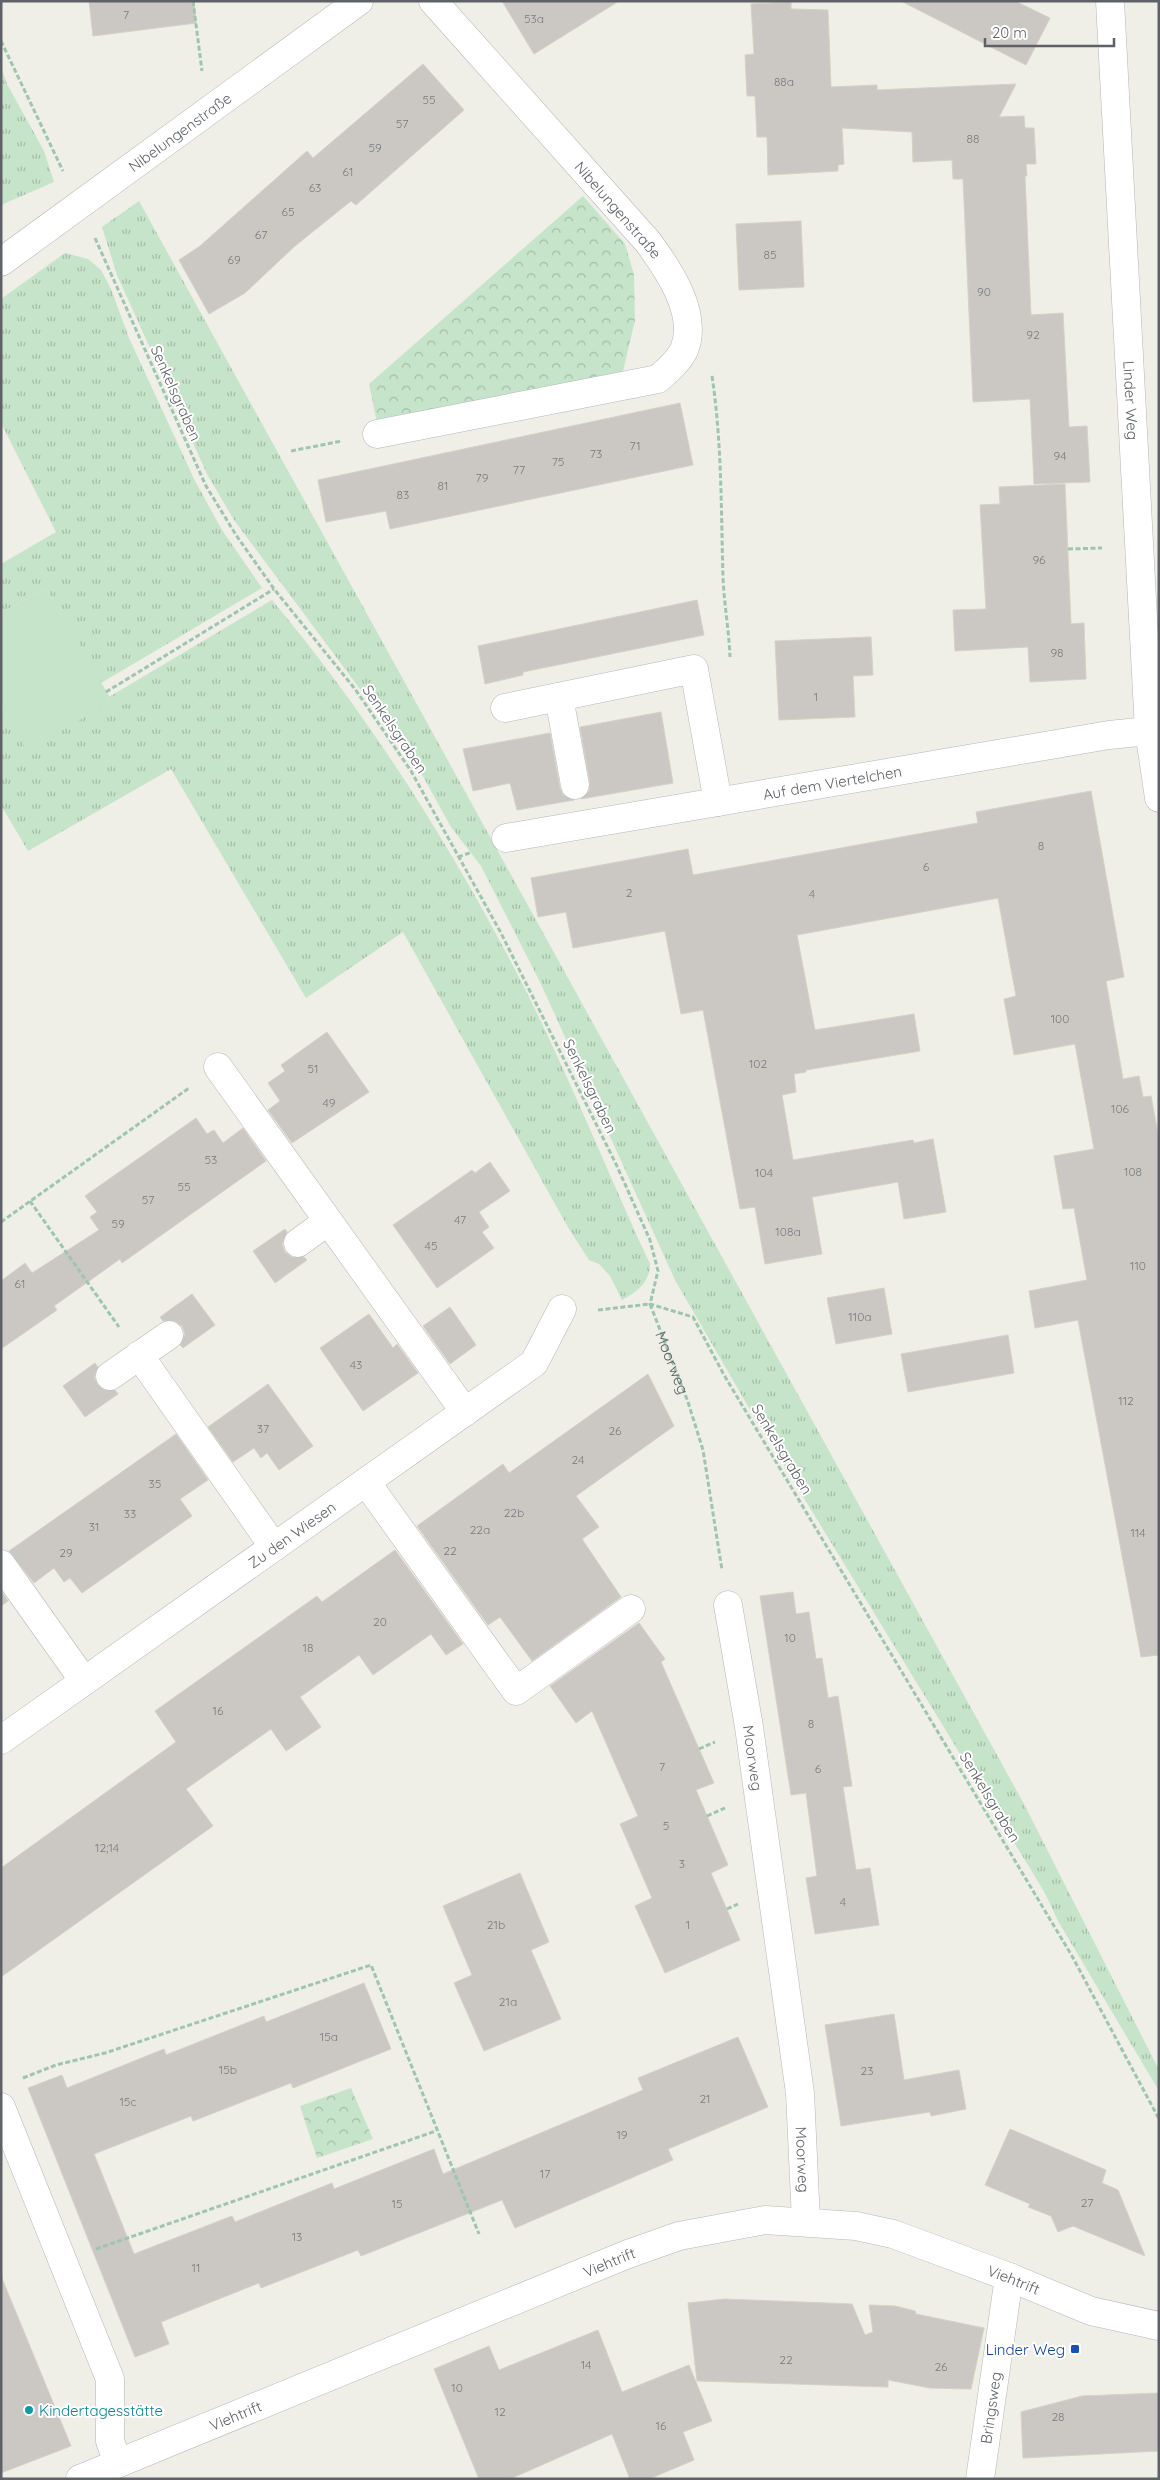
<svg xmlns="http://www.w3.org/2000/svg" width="1160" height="2480" font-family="Quicksand,sans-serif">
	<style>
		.grass { fill: url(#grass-tufts) }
		.park { fill: url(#park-crowns) }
		.pitch { fill: #c6e4c9 }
		.building { fill: #cbc8c4; stroke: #d4d1c6 }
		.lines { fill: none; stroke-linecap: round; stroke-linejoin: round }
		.minor-casing { stroke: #b4b6ba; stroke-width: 29 }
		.path { stroke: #9fc5ae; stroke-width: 3; stroke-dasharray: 5 2.5; stroke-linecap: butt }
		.minor { stroke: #fff; stroke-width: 28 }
		.transit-dot { fill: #1a4fb4; stroke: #fff; stroke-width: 2 }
		.culture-dot { fill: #0f9aa8; stroke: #fff; stroke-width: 2 }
		.labels { text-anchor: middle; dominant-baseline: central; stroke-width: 4; stroke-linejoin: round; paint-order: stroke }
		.number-label { font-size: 12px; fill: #797b7e }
		.street-label { font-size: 15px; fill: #5e6166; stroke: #fff }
		.transit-label { font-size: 15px; fill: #164399; stroke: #fff; text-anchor: end }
		.culture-label { font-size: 15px; fill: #0d838f; stroke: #fff; text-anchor: start }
	</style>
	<defs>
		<pattern id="grass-tufts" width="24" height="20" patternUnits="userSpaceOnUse" patternTransform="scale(1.25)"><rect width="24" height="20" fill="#c6e4c9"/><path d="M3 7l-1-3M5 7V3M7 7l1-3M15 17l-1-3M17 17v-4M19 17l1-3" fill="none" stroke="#a4bca7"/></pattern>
		<pattern id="park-crowns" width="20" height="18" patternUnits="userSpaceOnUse" patternTransform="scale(1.25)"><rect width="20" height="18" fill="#c6e4c9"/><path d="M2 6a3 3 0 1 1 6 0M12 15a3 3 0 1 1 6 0" fill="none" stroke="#a4bca7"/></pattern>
	</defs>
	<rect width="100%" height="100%" fill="#efeee7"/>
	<g class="grass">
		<polygon points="1,67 7,84 44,151 54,182 1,205"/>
		<polygon points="139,201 1024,1804 1159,2070 1159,2091 1058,1921 1045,1893 749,1408 675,1280 541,984 481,866 451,827 419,769 389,728 234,520 207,474 117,275 102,227"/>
		<polygon points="65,253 88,259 101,270 111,289 129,338 195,481 222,530 262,588 101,683 46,588 1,613 1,564 56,532 1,423 1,299"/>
		<path d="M 272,600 C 364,710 443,833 510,960 C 562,1058 603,1163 650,1264 C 650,1282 637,1292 622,1300 L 610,1276 L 599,1264 L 589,1260 L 569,1229 L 403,932 L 306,998 L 171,769 L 28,851 L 1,805 L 1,707 L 27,750 L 111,701 L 109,697 Z"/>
	</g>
	<g class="park">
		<polygon points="583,196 625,244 634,275 635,320 622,376 378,427 369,384"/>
		<polygon points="351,2088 373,2139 317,2158 300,2106"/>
	</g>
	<polygon class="pitch" points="46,588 112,701 27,751 1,707 1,613"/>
	<g class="building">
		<polygon points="89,1 194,1 196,23 93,36"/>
		<polygon points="502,1 619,1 534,54"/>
		<polygon points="901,1 1015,1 1050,18 1026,65"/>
		<polygon points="791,2 791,9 828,10 831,87 877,85 877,90 1016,84 999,117 1024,116 1025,128 1034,128 1036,164 1026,164 1027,176 1025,176 1031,315 1063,313 1069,427 1087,426 1090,482 1034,484 1030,399 973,402 963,179 953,179 952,160 913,162 912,132 842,128 844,164 838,165 838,171 768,175 767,137 757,137 755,96 747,96 745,55 754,54 751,4"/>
		<polygon points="423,64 464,110 356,205 351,201 295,246 245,293 209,314 179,260 200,246 307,151 313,158"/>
		<polygon points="801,221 804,287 739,290 736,224"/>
		<polygon points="680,403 693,465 390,529 386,511 326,522 318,480"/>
		<polygon points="1065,484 1071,624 1084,623 1086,679 1030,682 1028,647 955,651 953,610 986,609 980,505 1000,504 999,487"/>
		<polygon points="697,600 704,635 523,672 523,675 485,684 478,646"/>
		<polygon points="871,637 873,675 853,676 855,717 779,720 775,641"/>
		<polygon points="661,712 673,783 581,799 589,791 590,783 580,727"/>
		<polygon points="550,733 560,788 563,795 574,800 517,810 510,783 473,791 463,749"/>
		<polygon points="1091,791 1124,977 1106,981 1123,1079 1139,1076 1143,1097 1151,1096 1159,1139 1159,1655 1141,1657 1078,1320 1035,1328 1029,1291 1087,1280 1074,1208 1063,1209 1054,1156 1094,1149 1075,1044 1014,1055 1004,999 1016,996 998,898 797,935 815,1030 914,1014 920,1051 806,1070 806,1072 794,1074 796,1092 782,1095 793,1160 913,1140 914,1143 933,1139 946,1212 904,1219 898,1182 812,1197 822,1254 765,1264 755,1207 740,1209 703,1010 681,1014 665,931 573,948 566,912 538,917 531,878 688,849 693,875 978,823 976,812"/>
		<polygon points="327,1032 369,1092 292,1143 268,1110 280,1101 268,1083 285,1071 281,1065"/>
		<polygon points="196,1118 207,1134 214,1130 223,1143 243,1128 266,1161 122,1263 120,1259 54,1306 57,1310 1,1349 1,1281 25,1263 32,1273 99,1230 90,1217 97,1212 85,1196"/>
		<polygon points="490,1162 510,1191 479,1212 489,1227 482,1232 494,1248 437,1288 393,1225 472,1170 475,1173"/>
		<polygon points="285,1229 287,1232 282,1244 285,1252 292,1257 304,1257 307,1260 275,1283 253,1251"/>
		<polygon points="884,1288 892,1334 836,1344 827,1298"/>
		<polygon points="192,1294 215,1325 183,1348 180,1345 185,1334 182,1326 175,1321 163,1321 160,1317"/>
		<polygon points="450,1307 476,1345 450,1364 423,1326"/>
		<polygon points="369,1314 393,1348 397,1344 418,1373 363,1411 320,1348"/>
		<polygon points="1008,1335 1014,1373 908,1392 901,1354"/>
		<polygon points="95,1363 98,1367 94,1377 98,1385 104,1390 115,1390 118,1394 85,1417 63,1386"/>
		<polygon points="648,1374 674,1426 576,1496 599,1527 582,1539 621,1597 532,1661 500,1617 488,1625 417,1526 503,1464 509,1473"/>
		<polygon points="268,1384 313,1446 279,1470 267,1453 261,1458 254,1448 233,1462 208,1427"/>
		<polygon points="176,1434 208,1480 180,1499 192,1516 82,1593 70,1578 64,1582 54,1568 34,1583 9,1551"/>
		<polygon points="395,1550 463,1644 446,1655 431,1634 373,1675 359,1655 300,1697 321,1727 286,1751 271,1729 186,1789 213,1826 1,1977 1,1868 176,1742 155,1711 317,1596 322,1602"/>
		<polygon points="1,1591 8,1601 1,1606"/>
		<polygon points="793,1592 796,1614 809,1612 816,1659 822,1658 828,1698 838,1696 852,1786 843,1787 856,1870 870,1868 879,1925 815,1934 806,1878 817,1876 806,1793 791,1795 760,1596"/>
		<polygon points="639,1623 665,1659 661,1662 714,1783 696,1790 728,1865 711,1873 740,1940 665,1973 635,1906 652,1898 620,1824 638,1816 592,1711 576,1723 550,1686"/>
		<polygon points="520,1873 549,1942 531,1950 561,2019 484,2051 454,1983 472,1975 443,1906"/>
		<polygon points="364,1983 391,2049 293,2088 291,2083 193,2121 191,2116 94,2154 134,2254 232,2216 235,2222 332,2183 334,2189 434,2149 443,2174 643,2090 638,2078 738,2037 768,2107 668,2149 673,2160 515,2228 502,2200 361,2256 358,2250 261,2288 259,2283 161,2322 169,2344 135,2357 28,2088 62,2075 67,2088 164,2049 166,2055 264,2016 266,2022"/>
		<polygon points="894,2014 904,2080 959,2070 966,2109 931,2116 930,2112 841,2126 825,2025"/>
		<polygon points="1010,2129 1106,2170 1102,2183 1118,2190 1145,2256 1073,2226 1058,2232 1051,2216 1028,2207 1030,2204 985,2185"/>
		<polygon points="1,2276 71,2446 1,2473"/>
		<polygon points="725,2299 852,2304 865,2335 873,2332 869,2305 895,2306 915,2311 916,2314 984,2328 971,2389 930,2388 888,2380 888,2387 697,2381 688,2303"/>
		<polygon points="598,2330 622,2392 689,2365 712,2421 683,2432 694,2460 649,2479 630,2479 612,2434 510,2479 479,2479 434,2369 489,2346 499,2370"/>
		<polygon points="1159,2393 1159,2451 1023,2458 1021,2412 1082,2396"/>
	</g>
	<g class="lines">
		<defs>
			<g id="minor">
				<path id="s2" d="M 1110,1 L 1149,730 L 1159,798"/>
				<path id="s3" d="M 1,262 L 359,1"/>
				<path d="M 377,434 L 658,379 C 667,371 679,361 684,350 C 699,314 668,269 648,242 L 433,1"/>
				<polyline points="559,697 575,785"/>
				<polyline points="505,708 694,669 718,802"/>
				<path id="s4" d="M 506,838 L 1109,735 L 1159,730"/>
				<polyline points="218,1067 465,1412"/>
				<polyline points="298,1243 328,1221"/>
				<polyline points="139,1355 274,1547"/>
				<polyline points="110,1376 169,1335"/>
				<polyline points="366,1482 516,1691 631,1609"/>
				<polyline points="1,1564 84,1681"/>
				<path id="s5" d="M 728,1605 L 749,1727 L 800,2093 L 806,2221"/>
				<path id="s6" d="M 1,1740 L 534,1363 L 562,1309"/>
				<polyline points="1,2107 110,2379 110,2441 118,2463"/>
				<path id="s7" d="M 80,2479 L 628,2254 L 679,2236 L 765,2220 L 856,2226 L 893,2234 L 1009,2277 L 1091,2311 L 1159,2326"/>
				<path id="s8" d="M 980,2479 L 1009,2277"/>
			</g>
		</defs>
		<use href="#minor" class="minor-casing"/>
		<g class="path">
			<polyline points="193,1 202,71"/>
			<polyline points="1,41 63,171"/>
			<polyline points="95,238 206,486 236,535 274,589 355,689 411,771 501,933 616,1164 650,1240 658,1271 650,1304 693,1317 724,1375 1072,1956 1159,2119"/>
			<path d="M 712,376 C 722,443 721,510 723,577 C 724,604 729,630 730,657"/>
			<polyline points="291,451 342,441"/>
			<polyline points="1068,549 1102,548"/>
			<polyline points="106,692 274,589"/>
			<polyline points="458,857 472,852"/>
			<polyline points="30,1201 119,1327"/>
			<polyline points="1,1222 189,1088"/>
			<path id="s1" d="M 598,1310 L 650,1304 L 688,1402 L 703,1450 L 722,1570"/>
			<polyline points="699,1749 715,1742"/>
			<polyline points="707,1816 725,1808"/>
			<polyline points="727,1909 738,1904"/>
			<polyline points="23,2078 56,2065 105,2053 371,1965 479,2234"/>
			<polyline points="96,2249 436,2131"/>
		</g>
		<use href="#minor" class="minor"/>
	</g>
	<rect class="transit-dot" x="1070" y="2344" width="10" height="10" rx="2.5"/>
	<circle class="culture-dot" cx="29" cy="2410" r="5"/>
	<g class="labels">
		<g class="number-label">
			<text x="126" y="14">7</text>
			<text x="534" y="18">53a</text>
			<text x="784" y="81">88a</text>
			<text x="429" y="99">55</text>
			<text x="402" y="123">57</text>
			<text x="973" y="138">88</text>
			<text x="375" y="147">59</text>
			<text x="348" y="171">61</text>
			<text x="315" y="187">63</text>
			<text x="288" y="211">65</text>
			<text x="261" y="234">67</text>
			<text x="770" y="254">85</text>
			<text x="234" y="259">69</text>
			<text x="984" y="291">90</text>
			<text x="1033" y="334">92</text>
			<text x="635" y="445">71</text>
			<text x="596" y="453">73</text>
			<text x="1060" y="455">94</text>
			<text x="558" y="461">75</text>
			<text x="519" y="469">77</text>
			<text x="482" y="477">79</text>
			<text x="443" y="485">81</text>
			<text x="403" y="494">83</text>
			<text x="1039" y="559">96</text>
			<text x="1057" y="652">98</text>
			<text x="816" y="696">1</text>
			<text x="1041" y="845">8</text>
			<text x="926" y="866">6</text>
			<text x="629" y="892">2</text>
			<text x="812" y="893">4</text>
			<text x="1060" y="1018">100</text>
			<text x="758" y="1063">102</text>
			<text x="313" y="1068">51</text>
			<text x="329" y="1102">49</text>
			<text x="1120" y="1108">106</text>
			<text x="211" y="1159">53</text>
			<text x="1133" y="1171">108</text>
			<text x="764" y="1172">104</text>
			<text x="184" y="1186">55</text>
			<text x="148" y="1199">57</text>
			<text x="460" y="1219">47</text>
			<text x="118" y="1223">59</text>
			<text x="788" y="1231">108a</text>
			<text x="431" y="1245">45</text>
			<text x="1138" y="1265">110</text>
			<text x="20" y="1283">61</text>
			<text x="860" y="1316">110a</text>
			<text x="356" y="1364">43</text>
			<text x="1126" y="1400">112</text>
			<text x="263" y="1428">37</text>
			<text x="615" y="1430">26</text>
			<text x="578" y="1459">24</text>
			<text x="155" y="1483">35</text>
			<text x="514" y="1512">22b</text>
			<text x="130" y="1513">33</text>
			<text x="94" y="1526">31</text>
			<text x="480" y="1529">22a</text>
			<text x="1138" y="1532">114</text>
			<text x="450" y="1550">22</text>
			<text x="66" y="1552">29</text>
			<text x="380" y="1621">20</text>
			<text x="790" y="1637">10</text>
			<text x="308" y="1647">18</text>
			<text x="218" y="1710">16</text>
			<text x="811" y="1723">8</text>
			<text x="662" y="1766">7</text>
			<text x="818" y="1768">6</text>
			<text x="666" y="1825">5</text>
			<text x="107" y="1847">12;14</text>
			<text x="682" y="1863">3</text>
			<text x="843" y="1901">4</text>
			<text x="496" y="1924">21b</text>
			<text x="688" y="1924">1</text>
			<text x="508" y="2001">21a</text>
			<text x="329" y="2036">15a</text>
			<text x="228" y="2069">15b</text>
			<text x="867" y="2070">23</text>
			<text x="705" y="2098">21</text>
			<text x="128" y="2101">15c</text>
			<text x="622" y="2134">19</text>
			<text x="545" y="2173">17</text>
			<text x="1087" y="2202">27</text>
			<text x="397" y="2203">15</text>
			<text x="297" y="2236">13</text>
			<text x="196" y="2267">11</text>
			<text x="786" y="2359">22</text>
			<text x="586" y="2364">14</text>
			<text x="941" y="2366">26</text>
			<text x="457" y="2387">10</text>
			<text x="500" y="2411">12</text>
			<text x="1058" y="2416">28</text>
			<text x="661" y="2425">16</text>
		</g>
		<g class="street-label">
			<text stroke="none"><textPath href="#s3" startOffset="221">Nibelungenstraße</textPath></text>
			<text transform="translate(618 210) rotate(49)">Nibelungenstraße</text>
			<text transform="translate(176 393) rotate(66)">Senkelsgraben</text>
			<text stroke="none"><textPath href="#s2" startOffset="400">Linder Weg</textPath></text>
			<text transform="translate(395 729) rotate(56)">Senkelsgraben</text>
			<text stroke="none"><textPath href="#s4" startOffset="331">Auf dem Viertelchen</textPath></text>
			<text transform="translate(590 1086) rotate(64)">Senkelsgraben</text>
			<text stroke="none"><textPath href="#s1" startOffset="115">Moorweg</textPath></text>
			<text transform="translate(782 1449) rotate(59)">Senkelsgraben</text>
			<text stroke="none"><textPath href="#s6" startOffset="356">Zu den Wiesen</textPath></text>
			<text stroke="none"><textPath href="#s5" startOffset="155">Moorweg</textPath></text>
			<text transform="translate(990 1797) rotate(59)">Senkelsgraben</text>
			<text stroke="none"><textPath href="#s5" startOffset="560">Moorweg</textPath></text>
			<text stroke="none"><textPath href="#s7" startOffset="572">Viehtrift</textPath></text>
			<text stroke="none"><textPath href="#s7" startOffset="992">Viehtrift</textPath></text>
			<text stroke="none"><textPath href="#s8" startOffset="72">Bringsweg</textPath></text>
			<text stroke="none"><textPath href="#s7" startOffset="168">Viehtrift</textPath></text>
		</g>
		<g class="transit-label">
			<text x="1065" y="2349">Linder Weg</text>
		</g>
		<g class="culture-label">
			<text x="39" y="2410">Kindertagesstätte</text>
		</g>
	</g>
	<rect width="1160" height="2480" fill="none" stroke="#5e6166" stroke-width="5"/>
	<path d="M985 38v8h129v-8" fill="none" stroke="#5e6166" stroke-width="2.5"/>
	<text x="992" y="38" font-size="15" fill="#5e6166" stroke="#ffffff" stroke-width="4" paint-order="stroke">20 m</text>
</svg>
